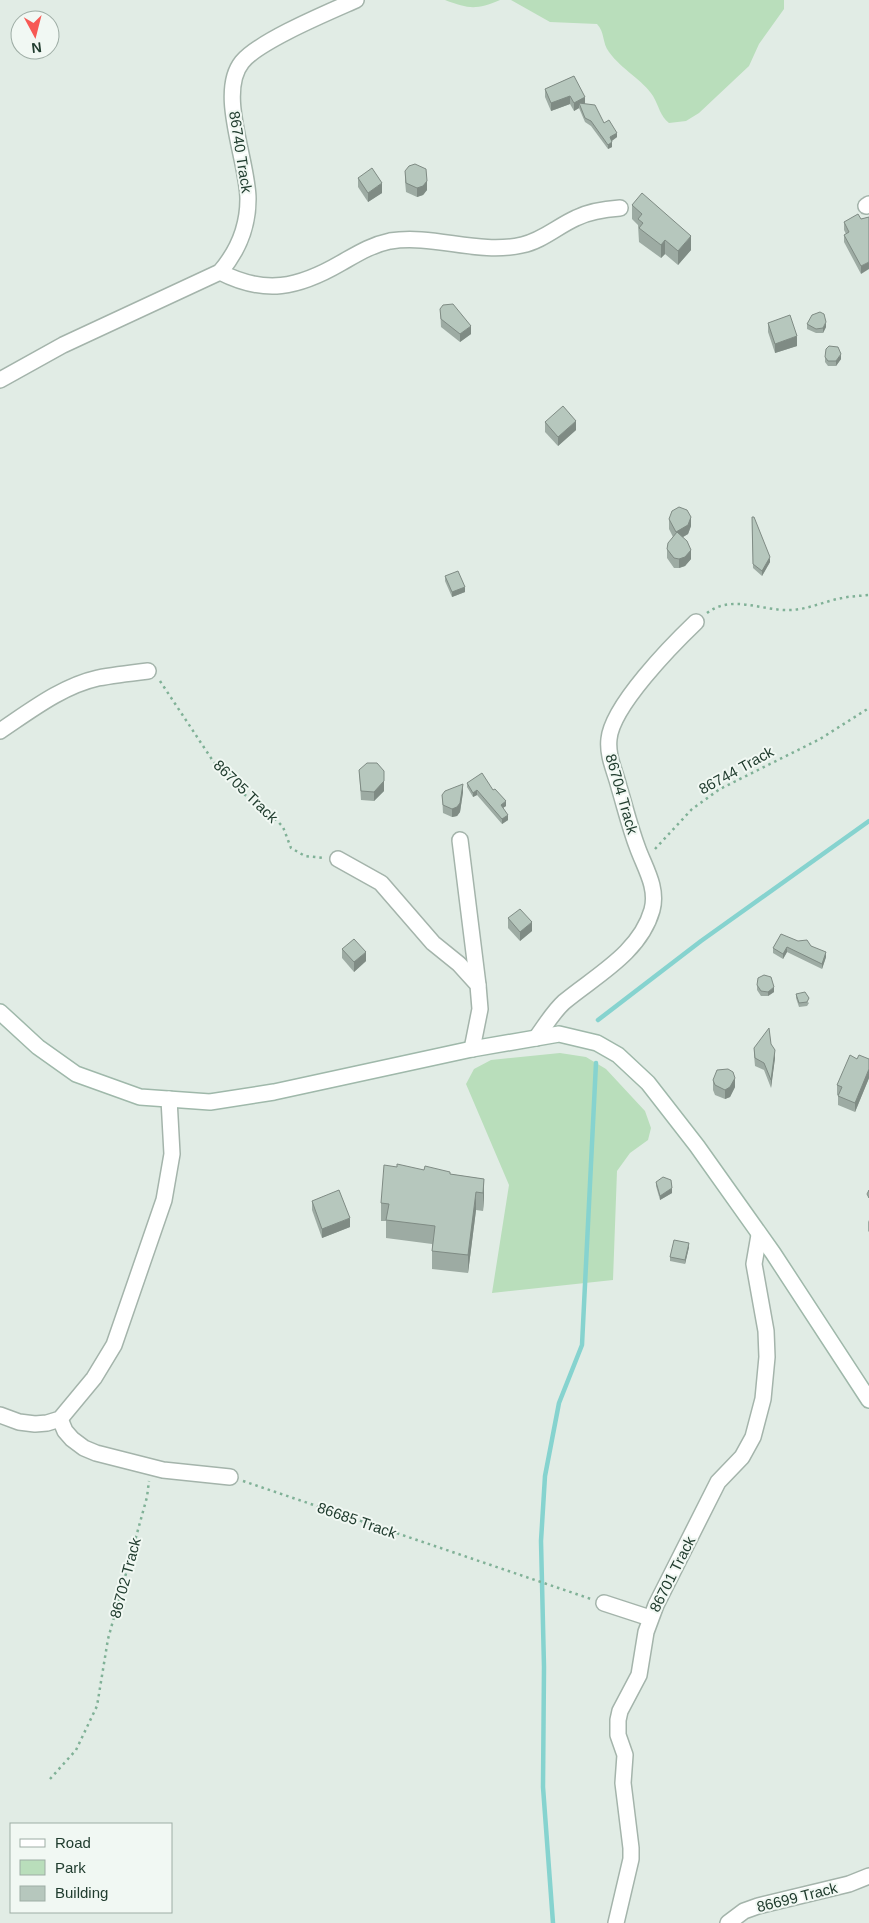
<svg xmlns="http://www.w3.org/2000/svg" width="869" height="1923" font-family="Arial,sans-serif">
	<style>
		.green { fill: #b9debb }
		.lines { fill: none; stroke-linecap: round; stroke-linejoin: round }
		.stream { stroke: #86d3cf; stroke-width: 4.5 }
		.street-casing { stroke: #a4b4ab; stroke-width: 18 }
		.secondary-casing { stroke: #9fb8aa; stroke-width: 18 }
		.path { stroke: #80b197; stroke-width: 2.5; stroke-dasharray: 2.5 4; stroke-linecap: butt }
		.street { stroke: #fff; stroke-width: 15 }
		.secondary { stroke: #fff; stroke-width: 15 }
		.wall { fill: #9daba3 }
		.shaded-wall { fill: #7f8b84 }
		.building { fill: #b6c7bd; stroke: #7f8b84 }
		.labels { text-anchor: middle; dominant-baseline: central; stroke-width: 4; stroke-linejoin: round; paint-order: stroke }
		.street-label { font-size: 15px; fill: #213d2f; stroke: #f1f8f3 }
	</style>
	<rect width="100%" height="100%" fill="#e1ece5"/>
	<g class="green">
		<path d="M 445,0 L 500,0 C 476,10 469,9 445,0 Z"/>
		<path d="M 511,0 L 784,0 L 784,9 L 759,44 L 749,66 L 699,113 L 686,121 L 669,123 C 660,116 659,106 653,96 C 643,80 622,70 609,52 C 602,43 605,32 597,24 L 550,22 Z"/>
		<polygon points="560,1053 586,1057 606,1069 645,1111 651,1128 648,1140 630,1153 617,1171 613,1280 492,1293 509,1185 466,1084 474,1069 491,1060"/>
	</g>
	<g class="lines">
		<g class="stream">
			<polyline points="598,1020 701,941 869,821"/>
			<polyline points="553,1923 543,1787 544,1667 541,1541 545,1476 559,1403 582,1345 596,1063"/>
		</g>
		<defs>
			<g id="street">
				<polyline points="866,206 869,204"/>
				<path d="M 220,272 C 265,295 298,288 341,263 C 357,254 371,245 390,241 C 434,234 478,255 522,245 C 542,241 558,226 576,218 C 590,211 605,209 620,208"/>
				<path d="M 0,380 L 63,345 L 220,272 C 238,251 248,227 248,199 C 248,161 217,93 242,62 C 259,41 329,12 356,0"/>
				<path d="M 0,731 C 30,711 62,686 98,678 C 114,675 131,673 148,671"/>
				<polyline points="460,840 478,985"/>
				<polyline points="338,859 381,883 433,943 459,964 478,985 480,1009 472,1049"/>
				<path d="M 536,1038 C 545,1026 553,1012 564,1002 C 595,976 640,953 652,910 C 658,888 645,868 638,849 C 630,828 625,807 619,787 C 615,771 607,756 609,739 C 612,706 672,645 696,622"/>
				<polyline points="0,1415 19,1422 35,1424 47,1423 60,1419 94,1378 114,1345 164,1200 172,1154 169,1099"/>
				<polyline points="60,1419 65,1431 72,1439 84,1448 96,1453 163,1470 230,1477"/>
				<polyline points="604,1603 650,1618"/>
				<polyline points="616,1923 631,1859 631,1848 623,1783 625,1755 618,1735 618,1720 620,1711 639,1675 646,1632 656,1605 718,1482 742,1457 753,1437 763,1399 767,1357 766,1331 754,1264 759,1235"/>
				<polyline points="728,1923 744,1911 758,1906 849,1884 869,1876"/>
			</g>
			<polyline id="secondary" points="0,1012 38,1047 76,1074 140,1097 210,1102 274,1092 472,1049 559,1034 597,1043 618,1055 648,1083 697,1146 773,1253 869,1400"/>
		</defs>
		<use href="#street" class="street-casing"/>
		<use href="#secondary" class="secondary-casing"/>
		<g class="path">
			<path d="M 707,613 C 732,594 762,611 789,610 C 807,610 825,601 842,598 C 851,596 860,596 869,595"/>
			<polyline points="160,681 215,764 230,774 240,783 245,795 269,812 283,827 291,848 305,856 324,858"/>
			<polyline points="655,849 692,809 720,789 820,739 869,708"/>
			<polyline points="243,1481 591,1599"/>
			<polyline points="50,1779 76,1750 97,1706 108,1639 147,1497 149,1481"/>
		</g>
		<use href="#street" class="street"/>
		<use href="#secondary" class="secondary"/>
	</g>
	<g class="wall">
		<polygon points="574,76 585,104 604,123 617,137 612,141 612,147 608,149 591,126 585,122 579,108 574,111 570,104 551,111 545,97 545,89"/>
		<polygon points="405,171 427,190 423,195 417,197 406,192 405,181"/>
		<polygon points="358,178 382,193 368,202 358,187"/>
		<polygon points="632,205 691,250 678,265 665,254 661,258 639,242 638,225 632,219"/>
		<polygon points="869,217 861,274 844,242 844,235 846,234 844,230 844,222 861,219"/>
		<polygon points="440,309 471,334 460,342 441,327"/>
		<polygon points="768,323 797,346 775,353 768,332"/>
		<polygon points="807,324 826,327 823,333 816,333 807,329"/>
		<polygon points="825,357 841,359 836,366 828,366 825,362"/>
		<polygon points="545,422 576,430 558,446 545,432"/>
		<polygon points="752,517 770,562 762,576 753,568"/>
		<polygon points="669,519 691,526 688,534 683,537 691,559 685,566 679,568 674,568 667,558 667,549 673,537 669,529"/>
		<polygon points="445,576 465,592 452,597 445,581"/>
		<polygon points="359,770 384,780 384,791 374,801 361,800"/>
		<polygon points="467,783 493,790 506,806 503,808 508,820 502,824 477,795 473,797 467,787"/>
		<polygon points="463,792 460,812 457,816 452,817 443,813 442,795"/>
		<polygon points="508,918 532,931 520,941 508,928"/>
		<polygon points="798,941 811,946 826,957 822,969 787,952 783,959 773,953 773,948"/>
		<polygon points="342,949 366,961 354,972 342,958"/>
		<polygon points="757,985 774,992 768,996 761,996 757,990"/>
		<polygon points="796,994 809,1003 807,1006 799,1007 796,998"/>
		<polygon points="771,1044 775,1058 771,1088 764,1070 755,1066 754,1055 754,1048"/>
		<polygon points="857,1059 869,1059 869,1078 855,1112 838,1105 838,1095 837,1095 837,1085"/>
		<polygon points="713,1080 735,1087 730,1097 725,1099 715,1095 713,1090"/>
		<polygon points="424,1170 484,1179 484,1197 483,1211 476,1210 468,1273 432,1269 432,1244 386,1238 386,1221 381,1221 381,1203"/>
		<polygon points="656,1182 672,1193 660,1200 656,1186"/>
		<polygon points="312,1201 350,1227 322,1238 312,1210"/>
		<polygon points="869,1220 869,1232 868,1231 868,1222"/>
		<polygon points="689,1247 685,1264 670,1261 670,1257"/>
	</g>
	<g class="shaded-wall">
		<polygon points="570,96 570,104 551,111 551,103"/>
		<polygon points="585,97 585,105 579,103 579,108 574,111 574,103"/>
		<polygon points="617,133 617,137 610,142 610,137"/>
		<polygon points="612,142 612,147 608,149 608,145"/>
		<polygon points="427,181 427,190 423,195 417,197 417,188"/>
		<polygon points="382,183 382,193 368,202 368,193"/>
		<polygon points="691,236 691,250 678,265 678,251"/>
		<polygon points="665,240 665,254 661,258 661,245"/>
		<polygon points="869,262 869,269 861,274 861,266"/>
		<polygon points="826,322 826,327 823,333 823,328"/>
		<polygon points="471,326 471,334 460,342 460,334"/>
		<polygon points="797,336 797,346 775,353 775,344"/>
		<polygon points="841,354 841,359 836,366 836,361"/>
		<polygon points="576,421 576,430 558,446 558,437"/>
		<polygon points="691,517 691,526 688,534 676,541 676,532"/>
		<polygon points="691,550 691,559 685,566 679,568 679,559"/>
		<polygon points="770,557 770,562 762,576 762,571"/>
		<polygon points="465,587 465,592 452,597 452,592"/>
		<polygon points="384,771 384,791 374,801 374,792"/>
		<polygon points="463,784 463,792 460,812 457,816 452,817 452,809"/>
		<polygon points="477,790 477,795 473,797 473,793"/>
		<polygon points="506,801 506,806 501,809 501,805"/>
		<polygon points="508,815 508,820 502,824 502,819"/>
		<polygon points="532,922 532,931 520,941 520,932"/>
		<polygon points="787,947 787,952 783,959 783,954"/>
		<polygon points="366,952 366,961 354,972 354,962"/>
		<polygon points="826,952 826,957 822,969 822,964"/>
		<polygon points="774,987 774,992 768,996 768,992"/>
		<polygon points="775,1050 775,1058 771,1088 771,1080"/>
		<polygon points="869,1069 869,1078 855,1112 855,1103"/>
		<polygon points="735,1078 735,1087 730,1097 725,1099 725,1090"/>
		<polygon points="484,1179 484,1197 483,1211 483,1193"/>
		<polygon points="672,1188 672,1193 660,1200 660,1196"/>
		<polygon points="476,1192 476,1210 468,1273 468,1255"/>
		<polygon points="350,1218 350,1227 322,1238 322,1229"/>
		<polygon points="689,1243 689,1247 685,1264 685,1260"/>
	</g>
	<g class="building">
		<polygon points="574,76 585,97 574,103 570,96 551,103 545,89"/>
		<polygon points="579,103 595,105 604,123 609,120 617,133 610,137 612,142 608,145 591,121 585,118"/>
		<polygon points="415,164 426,169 427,181 423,186 417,188 406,183 405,171 409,166"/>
		<polygon points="372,168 382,183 368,193 358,178"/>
		<polygon points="642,193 691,236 678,251 665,240 661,245 639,228 643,223 638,219 642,214 632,205"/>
		<polygon points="858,214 861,219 869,217 869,262 861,266 844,235 849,232 844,222"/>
		<polygon points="453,304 471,326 460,334 441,319 440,309 443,305"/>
		<polygon points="820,312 824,314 826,322 823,328 816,329 807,324 812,315"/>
		<polygon points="790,315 797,336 775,344 768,323"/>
		<polygon points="829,346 838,347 841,354 836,361 828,361 825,357 826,349"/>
		<polygon points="563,406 576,421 558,437 545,422"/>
		<polygon points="679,507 687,510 691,517 688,525 676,532 669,519 672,511"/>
		<polygon points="752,517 754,517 770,557 762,571 753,564"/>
		<polygon points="677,532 687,541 691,550 685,557 679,559 674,558 667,549 668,543"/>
		<polygon points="458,571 465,587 452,592 445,576"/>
		<polygon points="367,763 377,763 384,771 384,781 374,792 361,791 359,770"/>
		<polygon points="482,773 493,790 495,789 506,801 501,805 508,815 502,819 477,790 473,793 467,783"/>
		<polygon points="463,784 460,803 457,807 452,809 443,805 442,795 445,791"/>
		<polygon points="520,909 532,922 520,932 508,918"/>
		<polygon points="781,934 798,941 807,940 811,946 826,952 822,964 787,947 783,954 773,948"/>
		<polygon points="354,939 366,952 354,962 342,949"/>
		<polygon points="764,975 771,977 774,987 768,992 761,991 757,985 758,978"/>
		<polygon points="805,992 809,998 807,1002 799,1003 796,994"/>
		<polygon points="769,1028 771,1044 775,1050 771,1080 764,1063 755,1058 754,1048"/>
		<polygon points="850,1055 857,1059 859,1055 869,1059 869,1069 855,1103 838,1096 842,1087 837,1085"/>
		<polygon points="728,1069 733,1072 735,1078 730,1087 725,1090 715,1085 713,1080 717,1070"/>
		<polygon points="397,1164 424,1170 425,1166 450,1172 450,1174 484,1179 483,1193 476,1192 468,1255 432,1251 435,1226 386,1220 389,1204 381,1203 384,1165 397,1167"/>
		<polygon points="663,1177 671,1180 672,1188 660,1196 656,1182"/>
		<polygon points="339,1190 350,1218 322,1229 312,1201"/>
		<polygon points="869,1190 869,1198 867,1194"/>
		<polygon points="674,1240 689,1243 685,1260 670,1257"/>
	</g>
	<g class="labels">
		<g class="street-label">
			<text transform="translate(241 152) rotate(81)">86740 Track</text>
			<text transform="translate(736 770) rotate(-29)">86744 Track</text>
			<text transform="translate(246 791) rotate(44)">86705 Track</text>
			<text transform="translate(622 794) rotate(74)">86704 Track</text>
			<text transform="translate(357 1520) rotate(19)">86685 Track</text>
			<text transform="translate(672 1574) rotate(-63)">86701 Track</text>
			<text transform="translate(125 1578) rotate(-75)">86702 Track</text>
			<text transform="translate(797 1897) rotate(-14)">86699 Track</text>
		</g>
	</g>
	<rect x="10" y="1823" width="162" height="90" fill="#f1f8f3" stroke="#9eada5"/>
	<rect x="20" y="1839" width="25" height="8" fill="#ffffff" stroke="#9eada5"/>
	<text x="55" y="1848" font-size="15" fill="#213d2f">Road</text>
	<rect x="20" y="1860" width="25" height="15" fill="#b9debb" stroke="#9eada5"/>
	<text x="55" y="1873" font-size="15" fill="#213d2f">Park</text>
	<rect x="20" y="1886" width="25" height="15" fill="#b6c7bd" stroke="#9eada5"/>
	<text x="55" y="1898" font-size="15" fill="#213d2f">Building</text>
	<g transform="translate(35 35) rotate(173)"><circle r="24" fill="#f1f8f3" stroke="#9eada5"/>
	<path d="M0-4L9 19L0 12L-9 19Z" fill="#f75954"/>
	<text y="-8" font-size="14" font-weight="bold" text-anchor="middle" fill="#213d2f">N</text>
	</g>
</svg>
